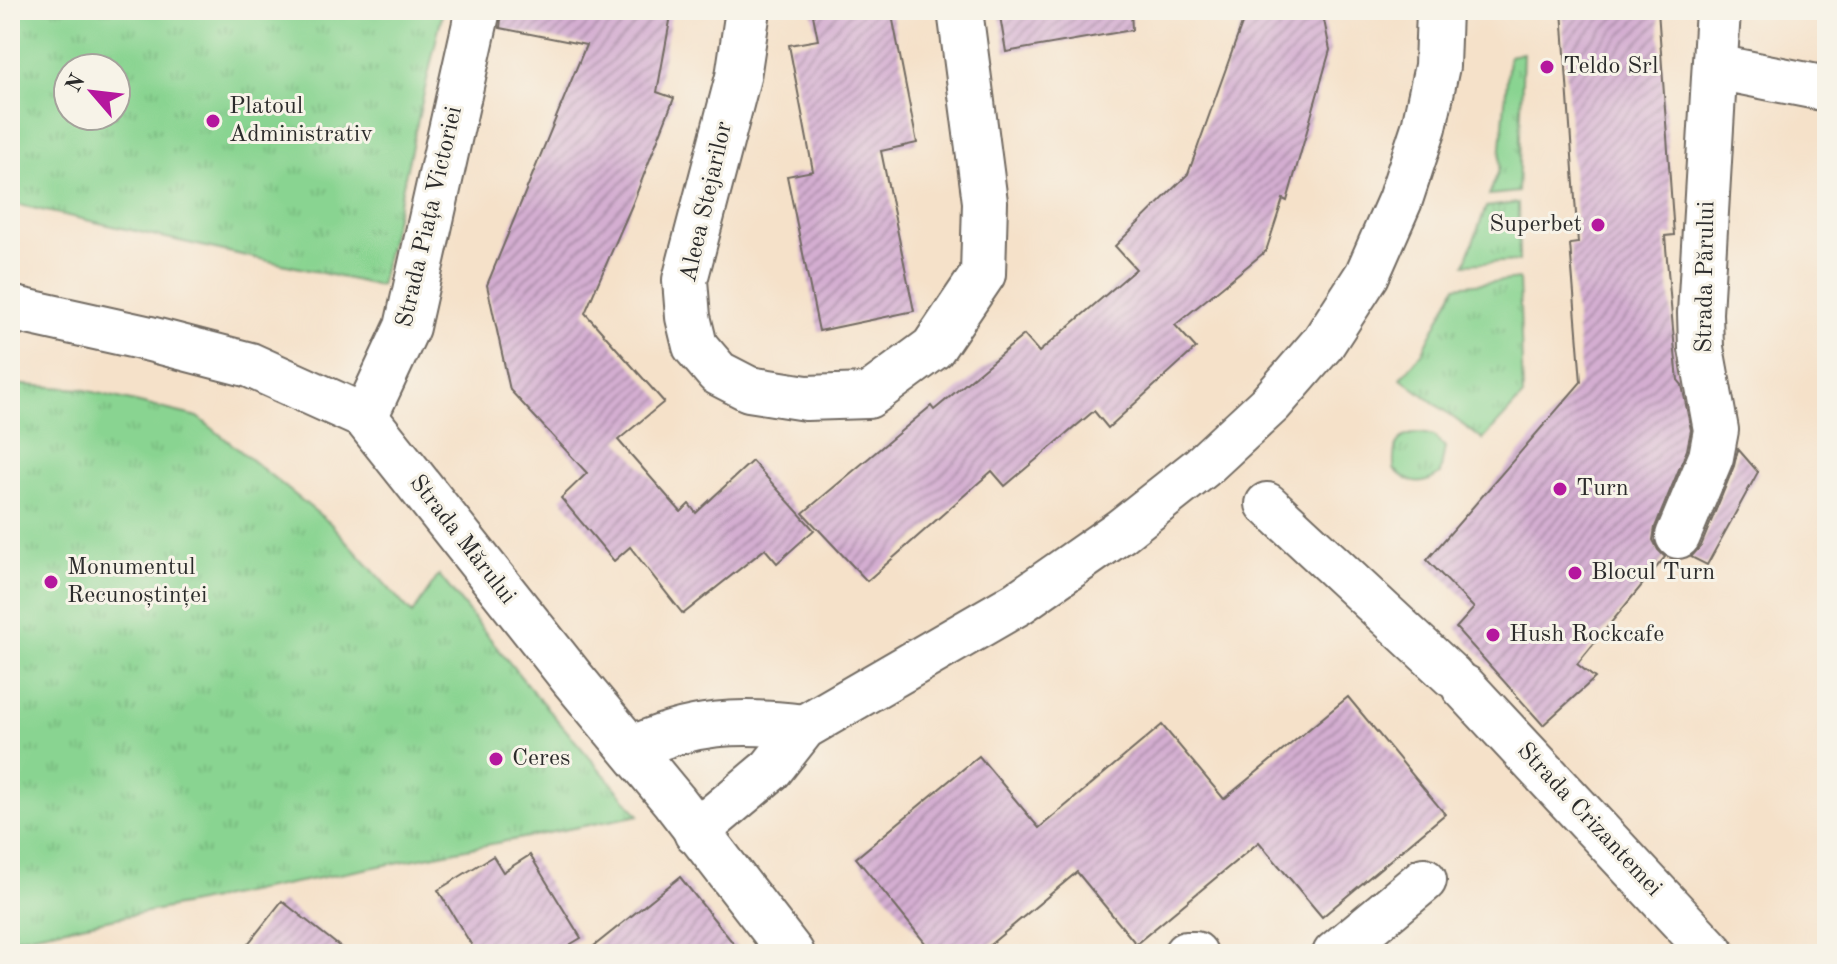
<svg xmlns="http://www.w3.org/2000/svg" width="1837" height="964" font-family="'Old Standard TT',serif">
	<style>
		.park { fill: url(#park-tufts); stroke: #5a805e; stroke-width: 2; fill-rule: evenodd }
		.building { fill: url(#building-hatch) }
		.lines { fill: none; stroke-linecap: round; stroke-linejoin: round }
		.pedestrian-casing { stroke: #726b62; stroke-width: 46 }
		.minor-casing { stroke: #726b62; stroke-width: 48 }
		.secondary-casing { stroke: #726b62; stroke-width: 48 }
		.pedestrian { stroke: #fff; stroke-width: 42 }
		.minor { stroke: #fff; stroke-width: 44 }
		.secondary { stroke: #fff; stroke-width: 44 }
		.poi-dot { fill: #b5179e; stroke: #f7f3e8; stroke-width: 3 }
		.labels { text-anchor: middle; dominant-baseline: central; stroke-width: 6; stroke-linejoin: round; paint-order: stroke }
		.poi-label { font-size: 24px; fill: #2b2b2b; stroke: #f7f3e8; text-anchor: start }
		.street-label { font-size: 24px; fill: #2b2b2b; stroke: #f7f3e8 }
	</style>
	<defs>
		<pattern id="park-tufts" width="24" height="20" patternUnits="userSpaceOnUse" patternTransform="scale(2)"><rect width="24" height="20" fill="#89d491"/><path d="M3 7l-1-3M5 7V3M7 7l1-3M15 17l-1-3M17 17v-4M19 17l1-3" fill="none" stroke="#76b67d"/></pattern>
		<pattern id="building-hatch" width="6" height="6" patternUnits="userSpaceOnUse" patternTransform="scale(2)"><rect width="6" height="6" fill="#d4aed1"/><path d="M-1 1l2-2M0 6l6-6M5 7l2-2" fill="none" stroke="#ac8eaa"/></pattern>
	</defs>
	<rect width="100%" height="100%" fill="#f7f3e8"/>
	<filter id="ink" filterUnits="userSpaceOnUse"><feTurbulence type="fractalNoise" baseFrequency=".0125" numOctaves="2"/><feDisplacementMap in="SourceGraphic" scale="16" xChannelSelector="R" yChannelSelector="G"/><feConvolveMatrix kernelMatrix="1 2 1 2 8 2 1 2 1" color-interpolation-filters="sRGB"/></filter>
	<filter id="wash" filterUnits="userSpaceOnUse"><feTurbulence type="fractalNoise" baseFrequency=".006" numOctaves="4" result="noise"/><feDisplacementMap in="SourceGraphic" scale="32" xChannelSelector="R" yChannelSelector="G"/><feGaussianBlur stdDeviation="1.8" result="paint"/><feColorMatrix in="noise" values="0 0 0 0 0 0 0 0 0 0 0 0 0 0 0 0 0 1.4 0 .05"/><feComposite in="paint" operator="in"/></filter>
	<g filter="url(#wash)">
		<rect width="100%" height="100%" fill="#f5e1c9"/>
		<g class="park">
			<path d="M 10,10 L 443,10 L 380,286 L 10,203 ZM 116,68 L 116,116 L 68,116 L 68,68 Z"/>
			<polygon points="1523,53 1518,192 1489,195 1499,170 1509,56"/>
			<polygon points="1518,203 1519,261 1465,264 1486,207"/>
			<polygon points="1519,279 1523,396 1483,440 1401,378 1422,353 1456,286"/>
			<polygon points="10,384 81,389 198,417 330,523 412,614 439,575 529,687 639,815 10,939"/>
			<path d="M 1421,433 L 1434,436 L 1445,447 L 1440,474 C 1422,487 1410,485 1394,469 C 1393,445 1395,435 1421,433 Z"/>
		</g>
		<g id="blocks">
			<g class="building">
				<polygon points="502,10 672,10 657,92 674,98 632,205 585,313 664,402 618,440 681,512 689,504 696,513 752,461 814,530 777,563 765,549 683,614 630,547 614,561 561,498 587,473 510,390 487,285 586,45 500,28"/>
				<polygon points="812,10 891,10 917,143 881,151 914,311 819,331 787,176 813,171 789,45 818,40"/>
				<polygon points="999,10 1131,10 1132,30 1006,52"/>
				<polygon points="1247,10 1322,10 1330,50 1287,201 1283,199 1266,251 1175,325 1196,348 1108,428 1094,411 1005,486 992,471 867,581 803,513 931,406 934,410 1024,335 1039,352 1136,269 1115,246 1188,174"/>
				<polygon points="1562,10 1658,10 1674,235 1665,236 1675,352 1678,380 1682,385 1691,430 1687,450 1655,527 1653,540 1658,550 1665,557 1577,664 1595,678 1543,725 1456,628 1474,608 1427,560 1581,382 1570,244 1578,243"/>
				<polygon points="1738,449 1758,472 1707,565 1691,557 1701,546 1734,466"/>
				<polygon points="1348,697 1445,814 1322,917 1259,842 1136,944 1077,872 979,954 934,954 856,858 979,756 1039,828 1162,725 1224,799"/>
				<polygon points="530,855 581,938 554,954 477,954 438,890 493,856 503,872"/>
				<polygon points="680,877 742,954 584,954"/>
				<polygon points="282,901 349,954 240,954"/>
			</g>
		</g>
	</g>
	<g filter="url(#ink)">
		<use href="#blocks" fill-opacity="0" stroke="#726b62" stroke-width="2"/>
		<g class="lines">
			<defs>
				<polyline id="pedestrian" points="1267,504 1452,676"/>
				<g id="minor">
					<polyline points="748,10 738,77 685,280 688,317 695,346 718,373 749,389 806,398 868,396 933,348 983,274 985,202 960,10"/>
					<polyline points="1716,67 1827,89"/>
					<polyline points="365,417 407,327 478,10"/>
					<polyline points="1678,536 1711,457 1716,430 1701,348 1700,313 1718,10"/>
					<polyline points="1464,687 1713,954"/>
					<polyline points="1186,954 1195,954"/>
					<polyline points="1335,954 1424,880"/>
				</g>
				<g id="secondary">
					<polyline points="10,308 150,339 250,365 365,417 572,678 674,801 792,954"/>
					<path d="M 632,749 C 690,721 740,719 804,727"/>
					<polyline points="696,832 771,769 804,727 1018,603 1121,531 1202,467 1271,403 1323,343 1367,275 1400,200 1424,127 1437,66 1439,10"/>
				</g>
			</defs>
			<use href="#pedestrian" class="pedestrian-casing"/>
			<use href="#minor" class="minor-casing"/>
			<use href="#secondary" class="secondary-casing"/>
			<use href="#pedestrian" class="pedestrian"/>
			<use href="#minor" class="minor"/>
			<use href="#secondary" class="secondary"/>
		</g>
	</g>
	<g class="poi-dot">
		<circle cx="1547" cy="67" r="8"/>
		<circle cx="213" cy="121" r="8"/>
		<circle cx="1598" cy="225" r="8"/>
		<circle cx="1560" cy="489" r="8"/>
		<circle cx="1575" cy="573" r="8"/>
		<circle cx="51" cy="582" r="8"/>
		<circle cx="1493" cy="635" r="8"/>
		<circle cx="496" cy="759" r="8"/>
	</g>
	<g class="labels">
		<g class="poi-label">
			<text x="1563" y="67">Teldo Srl</text>
			<text x="229" y="107">Platoul<tspan x="229" dy="28">Administrativ</tspan></text>
			<text x="1582" y="225" text-anchor="end">Superbet</text>
			<text x="1576" y="489">Turn</text>
			<text x="67" y="568">Monumentul<tspan x="67" dy="28">Recunoștinței</tspan></text>
			<text x="1591" y="573">Blocul Turn</text>
			<text x="1509" y="635">Hush Rockcafe</text>
			<text x="512" y="759">Ceres</text>
		</g>
		<g class="street-label">
			<text transform="translate(707 202) rotate(-77)">Aleea Stejarilor</text>
			<text transform="translate(430 217) rotate(-77)">Strada Piața Victoriei</text>
			<text transform="translate(1706 277) rotate(-89)">Strada Părului</text>
			<text transform="translate(462 540) rotate(52)">Strada Mărului</text>
			<text transform="translate(1589 820) rotate(47)">Strada Crizantemei</text>
		</g>
	</g>
	<rect width="1837" height="964" fill="none" stroke="#f7f3e8" stroke-width="40"/>
	<g transform="translate(92 92) rotate(298)"><circle r="38" fill="#f7f3e8" stroke="#a5a39c" stroke-width="2"/>
	<path d="M0-6L14 30L0 20L-14 30Z" fill="#b5179e"/>
	<text y="-12" font-size="22" font-weight="bold" text-anchor="middle" fill="#2b2b2b">N</text>
	</g>
</svg>
